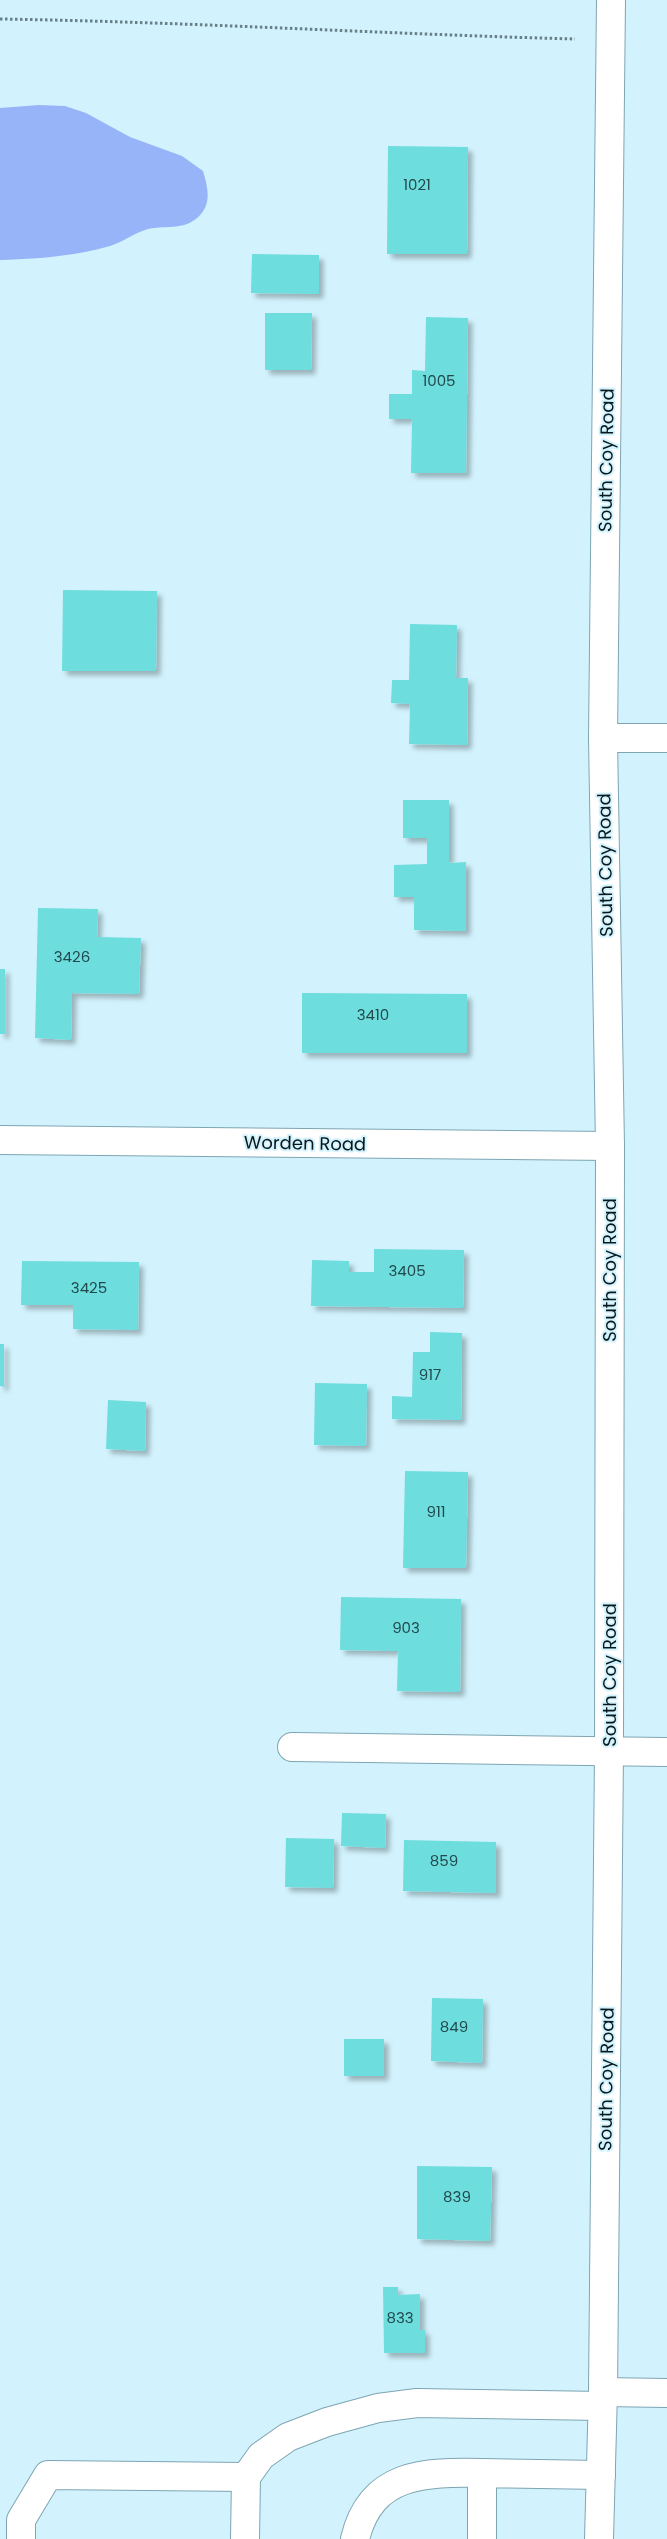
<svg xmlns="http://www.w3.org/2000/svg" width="667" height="2539" font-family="Poppins,sans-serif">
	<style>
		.water { fill: #96b4f7 }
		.building { fill: #6eddde; filter: url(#shadow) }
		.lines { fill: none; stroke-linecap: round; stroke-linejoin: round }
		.minor-casing { stroke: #7ea5b2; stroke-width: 30 }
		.path { stroke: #677f86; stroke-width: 3; stroke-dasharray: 2.5 2.5; stroke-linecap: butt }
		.minor { stroke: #fff; stroke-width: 28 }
		.labels { text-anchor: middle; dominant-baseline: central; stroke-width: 4; stroke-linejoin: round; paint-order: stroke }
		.number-label { font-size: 15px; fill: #22494c }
		.street-label { font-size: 18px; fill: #08181c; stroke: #d2f3fe }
	</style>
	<defs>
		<filter id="shadow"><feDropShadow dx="4.5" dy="4.5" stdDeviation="2.5" flood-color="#0004"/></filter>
	</defs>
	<rect width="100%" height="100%" fill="#d2f3fe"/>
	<path class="water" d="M 39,105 L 65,106 L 86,113 L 130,137 L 182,156 L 203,171 C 207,185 212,201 201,214 C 187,231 167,225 148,229 C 134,233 123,242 110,246 C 76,256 36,259 0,260 L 0,108 Z"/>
	<g class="building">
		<polygon points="388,146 468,147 467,254 387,254"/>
		<polygon points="252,254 319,255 319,294 251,293"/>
		<polygon points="265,313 312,313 311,370 265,370"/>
		<polygon points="426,317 468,318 466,473 411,473 412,419 389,419 389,394 412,394 412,370 425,371"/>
		<polygon points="63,590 157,591 156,671 62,671"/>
		<polygon points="410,624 457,625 456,678 468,678 467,745 409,744 410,704 391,703 392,680 409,680"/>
		<polygon points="403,800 449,800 449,863 466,862 466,931 414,930 414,897 394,897 394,865 427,864 427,838 403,838"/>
		<polygon points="38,908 98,909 97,937 141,938 139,994 72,993 71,1040 35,1038"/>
		<rect x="0" y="969" width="5" height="65"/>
		<polygon points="302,993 467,994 467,1053 302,1053"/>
		<polygon points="374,1249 464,1250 463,1308 311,1306 312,1260 349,1261 349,1272 374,1272"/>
		<polygon points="22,1261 139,1262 138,1330 73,1329 73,1305 21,1305"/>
		<polygon points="430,1332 462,1333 461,1420 392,1419 392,1396 412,1397 413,1352 430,1352"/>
		<polygon points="0,1344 4,1344 4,1387 0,1386"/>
		<polygon points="315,1383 367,1384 366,1446 314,1445"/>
		<polygon points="108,1400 146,1402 145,1451 106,1449"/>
		<polygon points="405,1471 468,1472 466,1568 403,1568"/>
		<polygon points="341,1597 461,1599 460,1692 397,1691 398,1651 340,1650"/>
		<polygon points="342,1813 386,1814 385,1848 341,1846"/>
		<polygon points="286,1838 334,1839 333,1888 285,1887"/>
		<polygon points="404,1840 496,1842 496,1893 403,1891"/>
		<polygon points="432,1998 483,1999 482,2063 431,2061"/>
		<rect x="344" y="2039" width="40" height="37"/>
		<polygon points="417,2166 492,2167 490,2241 417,2239"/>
		<polygon points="383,2287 398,2287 398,2295 420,2294 420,2330 425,2330 425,2353 384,2353"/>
	</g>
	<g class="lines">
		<defs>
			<g id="minor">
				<polyline points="603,738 667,738"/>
				<polyline points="0,1140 610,1146"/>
				<polyline points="292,1747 667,1752"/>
				<polyline points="603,2392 667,2393"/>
				<polyline points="21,2539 21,2520 48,2475 246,2477"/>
				<polyline points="245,2539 246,2477 261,2456 288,2437 327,2422 378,2408 417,2403 602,2406"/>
				<path d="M 355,2539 C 371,2472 425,2472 482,2473"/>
				<polyline points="482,2539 482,2473 601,2475"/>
				<polyline points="599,2539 603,2392 609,1752 610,1146 603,738 611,0"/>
			</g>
		</defs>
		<use href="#minor" class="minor-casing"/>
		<path class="path" d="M 0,19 C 192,22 383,34 575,39"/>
		<use href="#minor" class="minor"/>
	</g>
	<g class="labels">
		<g class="number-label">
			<text x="417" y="184">1021</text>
			<text x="439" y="380">1005</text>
			<text x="72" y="956">3426</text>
			<text x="373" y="1014">3410</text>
			<text x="407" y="1270">3405</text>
			<text x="89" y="1287">3425</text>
			<text x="430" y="1374">917</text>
			<text x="436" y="1511">911</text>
			<text x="406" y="1627">903</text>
			<text x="444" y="1860">859</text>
			<text x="454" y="2026">849</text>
			<text x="457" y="2196">839</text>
			<text x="400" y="2317">833</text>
		</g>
		<g class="street-label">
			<text transform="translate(606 460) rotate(-89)">South Coy Road</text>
			<text transform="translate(605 865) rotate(-91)">South Coy Road</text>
			<text transform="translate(305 1143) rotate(1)">Worden Road</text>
			<text transform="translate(609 1270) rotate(-90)">South Coy Road</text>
			<text transform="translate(609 1675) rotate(-90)">South Coy Road</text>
			<text transform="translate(606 2079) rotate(-89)">South Coy Road</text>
		</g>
	</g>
</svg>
